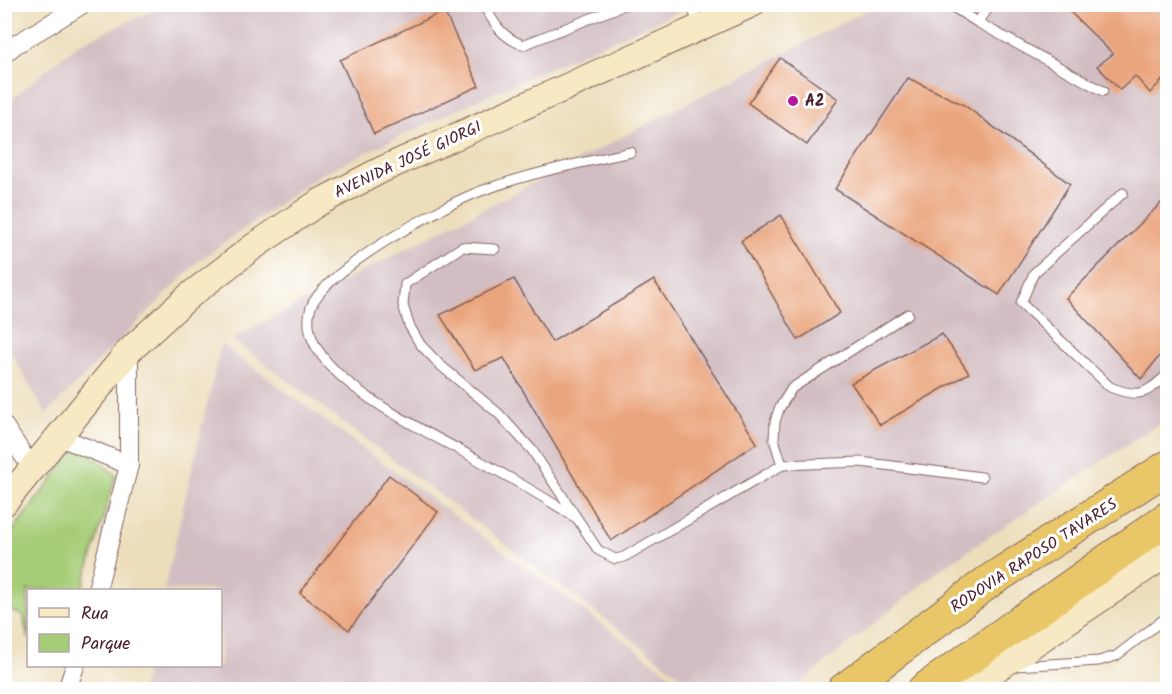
<svg xmlns="http://www.w3.org/2000/svg" width="1172" height="694" font-family="Kalam,sans-serif">
	<style>
		.industrial { fill: #d2bec2 }
		.green { fill: #a5cc76; stroke: #787650; stroke-width: 1.5 }
		.building { fill: #eaa57d }
		.lines { fill: none; stroke-linecap: round; stroke-linejoin: round }
		.lane-casing { stroke: #83625d; stroke-width: 11 }
		.street-casing { stroke: #83625d; stroke-width: 20 }
		.secondary-casing { stroke: #83625d; stroke-width: 28 }
		.highway-casing { stroke: #83625d; stroke-width: 35 }
		.lane { stroke: #fff; stroke-width: 9 }
		.street { stroke: #fff; stroke-width: 18 }
		.secondary { stroke: #f6e9c3; stroke-width: 26 }
		.highway { stroke: #e9c769; stroke-width: 33 }
		.poi-dot { fill: #b5179e; stroke: #fff; stroke-width: 2 }
		.labels { text-anchor: middle; dominant-baseline: central; stroke-width: 6; stroke-linejoin: round; paint-order: stroke }
		.poi-label { font-size: 16px; font-weight: bold; fill: #4a1f2b; stroke: #fff; text-anchor: start }
		.street-label { font-size: 16px; fill: #4a1f2b; stroke: #fff }
	</style>
	<rect width="100%" height="100%" fill="#fff"/>
	<filter id="ink" filterUnits="userSpaceOnUse"><feTurbulence type="fractalNoise" baseFrequency=".0167" numOctaves="2"/><feDisplacementMap in="SourceGraphic" scale="12" xChannelSelector="R" yChannelSelector="G"/><feConvolveMatrix kernelMatrix="1 2 1 2 8 2 1 2 1" color-interpolation-filters="sRGB"/></filter>
	<filter id="wash" filterUnits="userSpaceOnUse"><feTurbulence type="fractalNoise" baseFrequency=".008" numOctaves="4" result="noise"/><feDisplacementMap in="SourceGraphic" scale="24" xChannelSelector="R" yChannelSelector="G"/><feGaussianBlur stdDeviation="1.35" result="paint"/><feColorMatrix in="noise" values="0 0 0 0 0 0 0 0 0 0 0 0 0 0 0 0 0 1.4 0 .05"/><feComposite in="paint" operator="in"/></filter>
	<g filter="url(#wash)">
		<rect width="100%" height="100%" fill="#ecdebb"/>
		<g class="industrial">
			<polygon points="165,5 693,5 477,100 321,174 200,260 46,414 5,342 4,106 78,44"/>
			<polygon points="877,5 1167,5 1167,418 942,568 793,689 698,689 232,339"/>
			<polygon points="221,344 690,689 142,690 147,666 220,666 220,590 164,590"/>
		</g>
		<polygon class="green" points="84,449 116,475 82,590 28,590 28,639 23,616 5,608 5,541 72,453"/>
		<g id="blocks">
			<g class="building">
				<polygon points="1062,4 1167,4 1167,75 1150,93 1135,76 1120,90 1097,66 1113,54"/>
				<polygon points="444,11 479,86 374,134 340,60"/>
				<polygon points="780,58 838,99 807,145 748,103"/>
				<polygon points="908,78 964,105 1070,184 999,295 835,189"/>
				<polygon points="1167,197 1167,347 1141,379 1066,298"/>
				<polygon points="781,215 840,313 798,340 741,241"/>
				<polygon points="514,279 552,342 654,280 757,443 611,541 504,358 475,370 440,315"/>
				<polygon points="942,334 969,373 880,425 851,383"/>
				<polygon points="389,475 438,512 349,630 300,593"/>
			</g>
		</g>
	</g>
	<g filter="url(#ink)">
		<use href="#blocks" fill-opacity="0" stroke="#83625d" stroke-width="1.5"/>
		<g class="lines">
			<defs>
				<g id="lane">
					<path d="M 483,4 C 494,23 501,37 523,45 L 627,4"/>
					<polyline points="691,4 699,26"/>
					<polyline points="948,4 977,22"/>
					<polyline points="992,4 977,22 1103,91"/>
					<path d="M 1123,193 L 1034,273 L 1021,303 L 1110,387 C 1139,399 1146,394 1168,374"/>
					<polyline points="495,249 462,247 405,284 403,305 409,325 420,344 440,365 498,413 532,450 598,550 615,559 624,557 782,465 774,439 775,422 779,409 792,388 908,314"/>
					<polyline points="782,465 860,462 982,477"/>
					<path d="M 576,518 C 544,497 511,478 478,460 C 432,434 346,395 318,350 C 310,338 306,322 311,307 C 325,270 443,205 481,191 C 530,173 580,163 631,152"/>
					<polyline points="1015,666 1099,661 1116,656 1168,616"/>
				</g>
				<g id="street">
					<polyline points="4,54 15,45 83,4"/>
					<polyline points="4,426 33,470"/>
					<polyline points="60,437 129,465"/>
					<polyline points="97,590 129,465 129,351"/>
					<polyline points="67,690 75,666"/>
				</g>
				<g id="secondary">
					<polyline points="4,503 129,351 189,296 253,247 318,203 381,170 752,4"/>
					<polyline points="956,690 992,672 1168,553"/>
				</g>
				<g id="highway">
					<polyline points="844,690 988,582 1168,467"/>
					<polyline points="924,690 1168,518"/>
				</g>
			</defs>
			<use href="#lane" class="lane-casing"/>
			<use href="#street" class="street-casing"/>
			<use href="#secondary" class="secondary-casing"/>
			<use href="#highway" class="highway-casing"/>
			<use href="#lane" class="lane"/>
			<use href="#street" class="street"/>
			<use href="#secondary" class="secondary"/>
			<use href="#highway" class="highway"/>
		</g>
	</g>
	<circle class="poi-dot" cx="793" cy="101" r="6"/>
	<g class="labels">
		<g class="poi-label">
			<text x="805" y="101">A2</text>
		</g>
		<g class="street-label">
			<text transform="translate(408 160) rotate(-25)">AVENIDA JOSÉ GIORGI</text>
			<text transform="translate(1034 556) rotate(-33)">RODOVIA RAPOSO TAVARES</text>
		</g>
	</g>
	<rect width="1172" height="694" fill="none" stroke="#fff" stroke-width="24"/>
	<rect x="27" y="589" width="195" height="78" fill="#ffffff" stroke="#b7a5aa" stroke-width="1.5"/>
	<rect x="39" y="608" width="30" height="9" fill="#f6e9c3" stroke="#b7a5aa" stroke-width="1.5"/>
	<text x="81" y="619" font-size="18" fill="#4a1f2b">Rua</text>
	<rect x="39" y="634" width="30" height="18" fill="#a5cc76" stroke="#b7a5aa" stroke-width="1.5"/>
	<text x="81" y="649" font-size="18" fill="#4a1f2b">Parque</text>
</svg>
